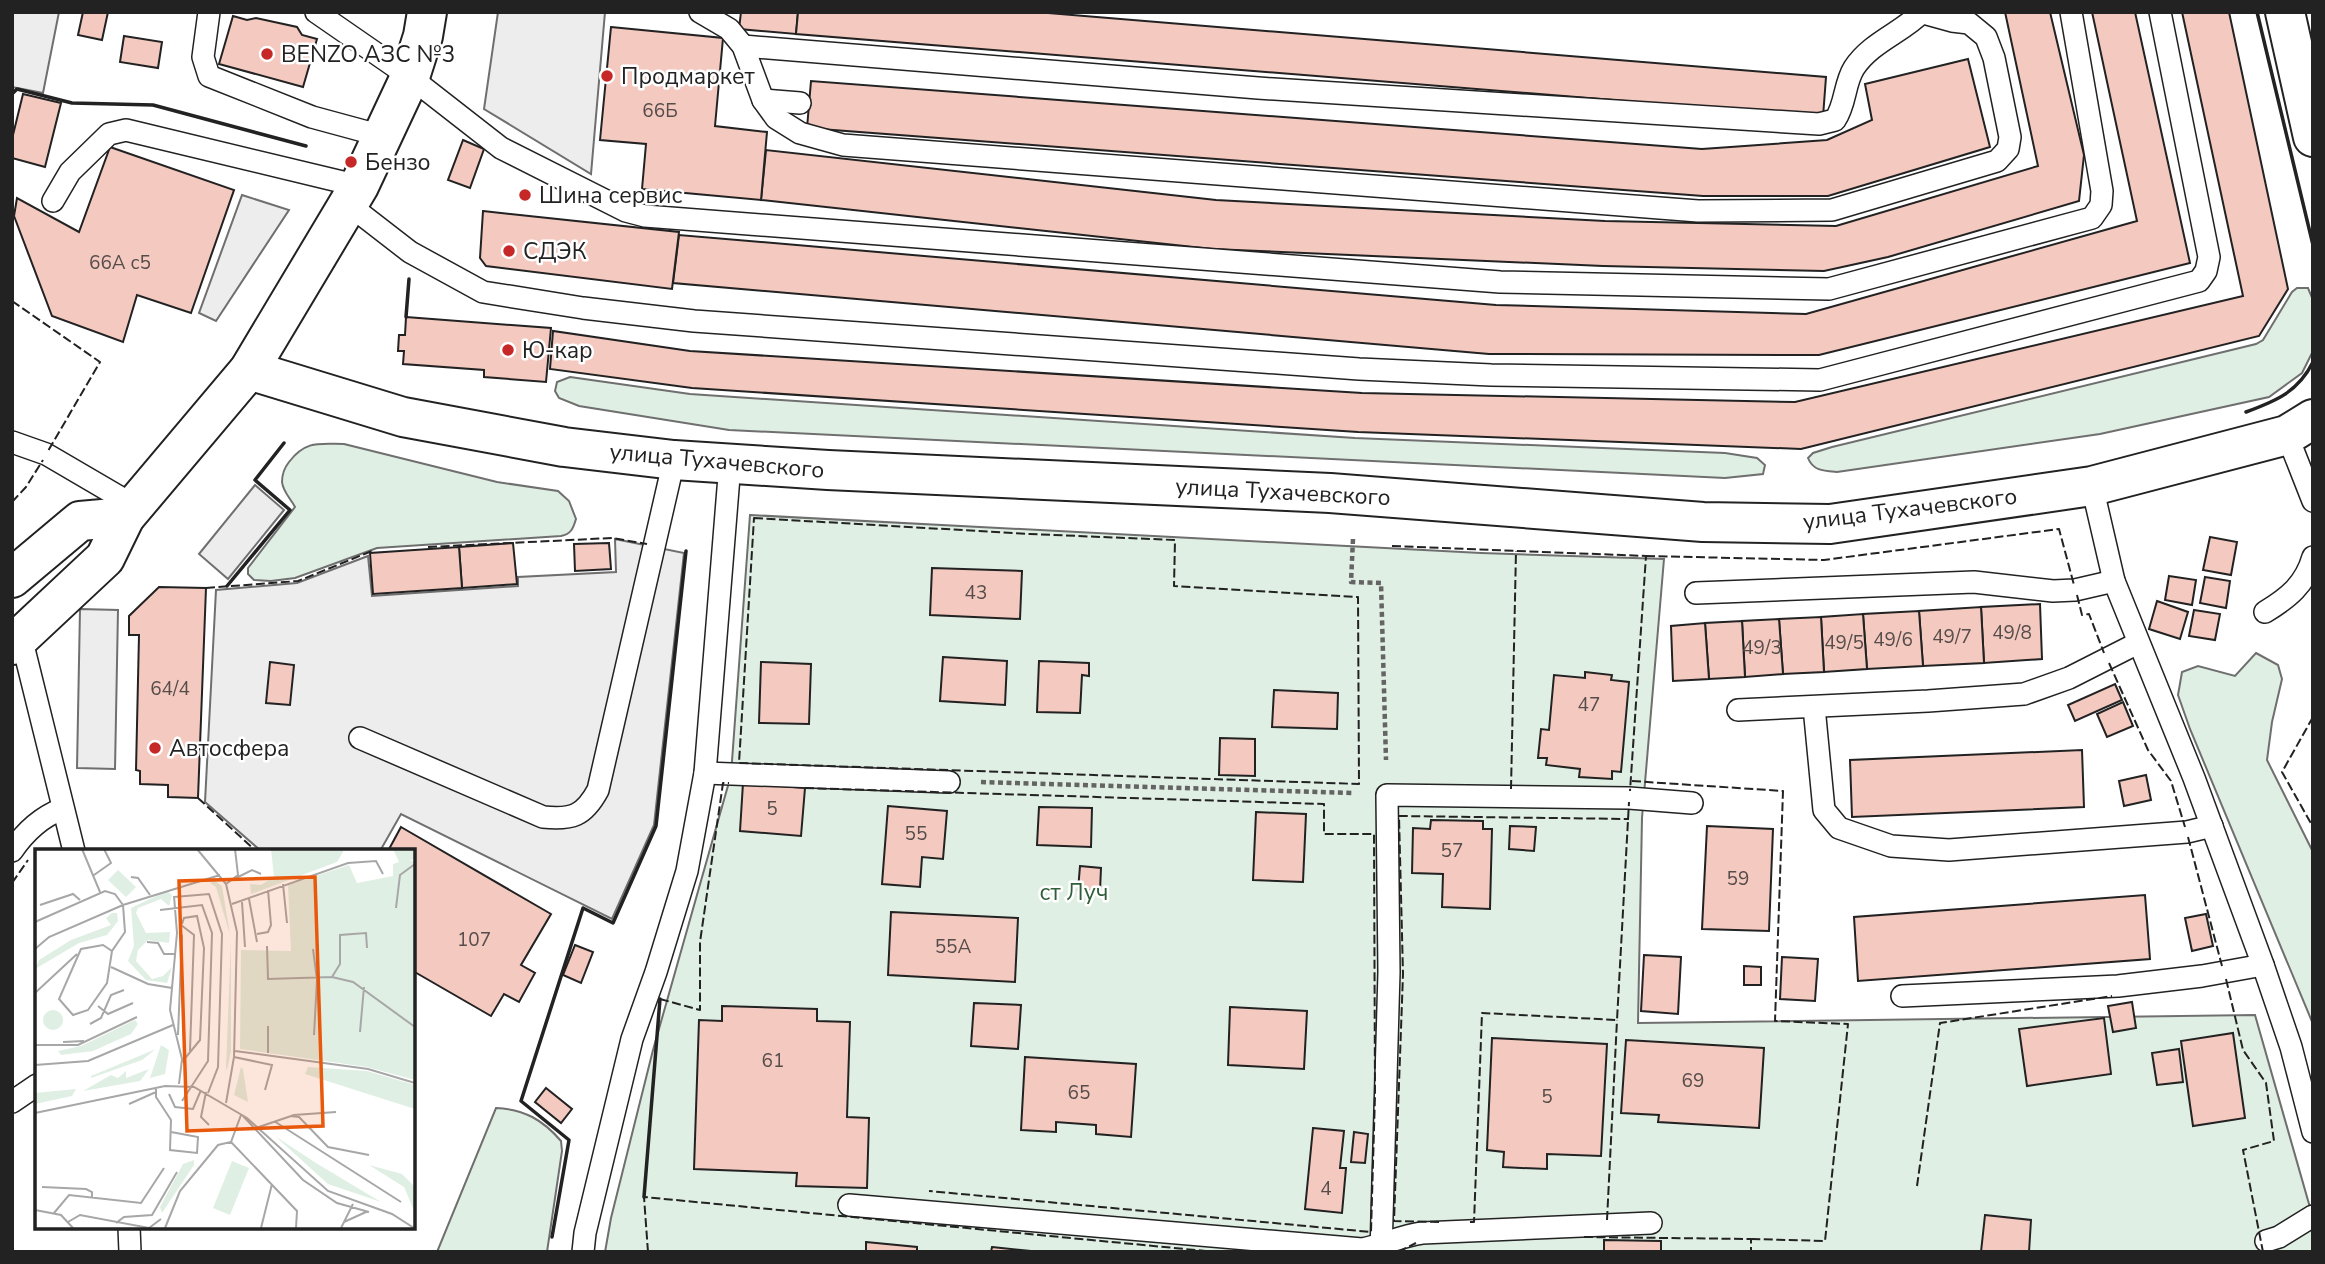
<svg xmlns="http://www.w3.org/2000/svg" width="2325" height="1264" font-family="'Nunito Sans',sans-serif">
	<style>
		.green { fill: #e0efe3; stroke: #6f6f6f; stroke-width: 2 }
		.parking { fill: #ededed; stroke: #6f6f6f; stroke-width: 2 }
		.building { fill: #f3c9c0; stroke: #222; stroke-width: 2 }
		.lines { fill: none; stroke-linecap: round; stroke-linejoin: round }
		.lane-casing { stroke: #222; stroke-width: 24 }
		.street-casing { stroke: #222; stroke-width: 42 }
		.secondary-casing { stroke: #222; stroke-width: 42 }
		.primary-casing { stroke: #222; stroke-width: 42 }
		.path { stroke: #646464; stroke-width: 4.5; stroke-dasharray: 5 3.5; stroke-linecap: butt }
		.lane { stroke: #fff; stroke-width: 21 }
		.street { stroke: #fff; stroke-width: 38 }
		.secondary { stroke: #fff; stroke-width: 38 }
		.primary { stroke: #fff; stroke-width: 38 }
		.fence { stroke: #222; stroke-width: 2; stroke-dasharray: 9 3.5; stroke-linecap: butt }
		.wall { stroke: #222; stroke-width: 3.5 }
		.poi-dot { fill: #c62828; stroke: #fff; stroke-width: 2.5 }
		.labels { text-anchor: middle; dominant-baseline: central; stroke-width: 5; stroke-linejoin: round; paint-order: stroke }
		.number-label { font-size: 19px; fill: #564c4a }
		.poi-label { font-size: 23px; fill: #222; stroke: #fff; text-anchor: start }
		.street-label { font-size: 23px; fill: #222; stroke: #fff }
		.park-label { font-size: 23px; fill: #2f5e38; stroke: #fff }
		.inset-road { fill: none; stroke: #a7a7a7; stroke-width: 2 }
		.view { fill: #e8590c; fill-opacity: 0.15; stroke: #e8590c; stroke-width: 3.5 }
		.inset-edge { fill: none; stroke: #222; stroke-width: 3.5 }
	</style>
	<rect width="100%" height="100%" fill="#fff"/>
	<g class="green">
		<path d="M 2297,288 L 2308,288 L 2313,300 L 2313,351 L 2302,373 L 2269,397 L 2100,434 L 1837,472 C 1824,471 1813,471 1808,458 L 1813,453 L 1832,447 L 2256,344 L 2263,340 L 2292,292 Z"/>
		<polygon points="570,377 690,394 1355,438 1725,453 1757,458 1765,465 1763,474 1725,478 729,430 579,406 559,398 555,391 557,382"/>
		<path d="M 344,444 L 497,482 L 558,491 L 569,501 L 576,519 C 573,529 571,534 561,536 L 377,548 L 295,578 L 271,581 L 254,580 L 248,574 L 248,568 L 295,507 C 291,499 283,492 282,482 C 282,475 285,467 289,462 C 306,440 319,444 344,444 Z"/>
		<polygon points="750,515 1481,553 1664,559 1642,818 1638,1023 2255,1015 2313,1218 2313,1252 605,1252 611,1218 653,1050 731,775"/>
		<polygon points="2256,653 2278,665 2282,679 2272,722 2267,760 2313,852 2313,1024 2190,729 2178,695 2182,672 2198,666 2235,676"/>
		<path d="M 496,1108 C 524,1109 543,1120 561,1141 L 562,1151 L 547,1252 L 437,1252 Z"/>
	</g>
	<g class="parking">
		<polygon points="12,12 59,12 43,93 12,87"/>
		<polygon points="498,12 605,12 591,174 484,109"/>
		<polygon points="242,195 289,210 216,321 199,313"/>
		<polygon points="255,485 284,510 228,579 199,554"/>
		<polygon points="615,539 684,553 654,825 612,919 401,814 380,851 261,851 205,802 216,590 297,583 368,556 372,596 518,586 518,577 616,572"/>
		<polygon points="80,609 118,610 115,769 77,768"/>
	</g>
	<g class="building">
		<polygon points="83,12 108,12 102,40 78,35"/>
		<polygon points="741,12 798,12 796,34 739,29"/>
		<polygon points="798,12 1036,12 1826,77 1823,117 796,34"/>
		<polygon points="2005,12 2050,12 2084,155 2079,201 1888,257 1824,271 1603,266 1212,249 761,200 766,150 1216,200 1605,221 1836,226 2038,166"/>
		<polygon points="2092,12 2135,12 2190,263 1819,355 1489,354 673,283 679,235 1496,305 1806,314 2137,221"/>
		<polygon points="2182,12 2229,12 2288,289 2259,336 1801,449 1358,432 692,388 550,369 553,331 690,351 1362,393 1795,402 2243,296"/>
		<polygon points="233,16 247,20 256,18 297,27 302,35 317,39 303,87 219,64"/>
		<polygon points="611,27 723,38 715,126 767,132 761,200 642,189 646,144 600,140"/>
		<polygon points="124,36 162,42 158,68 120,62"/>
		<polygon points="1968,59 1990,147 1828,196 1703,196 807,128 811,81 1702,149 1827,140 1872,120 1865,84"/>
		<polygon points="23,94 61,103 45,167 12,158 12,139"/>
		<polygon points="463,140 484,149 470,188 448,180"/>
		<polygon points="110,147 234,190 191,313 137,295 123,342 52,316 14,216 17,198 79,232"/>
		<polygon points="483,211 679,232 672,289 486,266 480,258"/>
		<polygon points="406,317 551,328 546,382 484,377 484,370 403,364 404,351 398,351 399,335 405,335"/>
		<polygon points="2210,537 2237,542 2231,575 2203,570"/>
		<polygon points="513,543 517,584 462,588 459,547"/>
		<polygon points="609,543 611,569 575,571 574,544"/>
		<polygon points="459,547 462,588 373,594 370,553"/>
		<polygon points="932,568 1022,571 1020,619 930,615"/>
		<polygon points="2169,576 2196,580 2192,605 2165,600"/>
		<polygon points="2205,577 2230,581 2226,608 2200,603"/>
		<polygon points="159,587 206,588 198,798 168,797 168,785 140,784 140,771 136,770 139,635 129,635 129,616"/>
		<polygon points="2157,601 2188,612 2180,639 2149,629"/>
		<polygon points="2040,604 2042,659 1984,663 1981,607"/>
		<polygon points="1981,607 1984,663 1923,666 1919,611"/>
		<polygon points="2194,610 2220,614 2215,640 2189,636"/>
		<polygon points="1919,611 1923,666 1867,669 1863,614"/>
		<polygon points="1863,614 1867,669 1824,672 1821,617"/>
		<polygon points="1821,617 1824,672 1783,674 1779,619"/>
		<polygon points="1779,619 1783,674 1745,677 1742,621"/>
		<polygon points="1742,621 1745,677 1709,679 1705,623"/>
		<polygon points="1705,623 1709,679 1673,681 1671,626"/>
		<polygon points="943,657 1007,661 1005,705 940,701"/>
		<polygon points="1039,661 1089,663 1089,676 1082,675 1080,713 1037,712"/>
		<polygon points="270,662 294,665 290,705 266,703"/>
		<polygon points="761,662 811,664 809,724 759,723"/>
		<polygon points="1585,672 1612,675 1611,680 1629,682 1621,772 1612,771 1612,779 1579,777 1580,769 1546,765 1547,758 1538,758 1541,729 1549,730 1554,675 1585,678"/>
		<polygon points="2115,684 2122,700 2075,721 2068,705"/>
		<polygon points="1274,690 1338,693 1337,729 1272,727"/>
		<polygon points="2123,702 2133,726 2107,737 2097,714"/>
		<polygon points="1220,738 1255,739 1255,776 1219,775"/>
		<polygon points="2082,750 2084,807 1852,817 1850,760"/>
		<polygon points="2146,775 2151,800 2124,806 2119,781"/>
		<polygon points="743,783 805,788 801,836 740,831"/>
		<polygon points="888,806 947,811 943,859 922,857 920,887 882,884"/>
		<polygon points="1039,807 1092,808 1091,847 1037,845"/>
		<polygon points="1256,812 1306,814 1303,882 1253,880"/>
		<polygon points="1431,820 1483,821 1483,829 1492,829 1490,909 1442,907 1443,874 1412,873 1413,828 1430,829"/>
		<polygon points="1510,826 1536,827 1534,851 1509,849"/>
		<polygon points="1707,826 1773,829 1769,931 1702,929"/>
		<polygon points="401,827 551,914 521,965 535,973 519,1002 504,994 491,1016 413,971 413,851 388,851"/>
		<polygon points="1080,866 1101,868 1100,891 1078,890"/>
		<polygon points="2145,895 2150,959 1858,981 1854,917"/>
		<polygon points="891,912 1018,918 1015,982 888,975"/>
		<polygon points="2206,914 2213,946 2192,951 2185,918"/>
		<polygon points="575,945 593,952 581,983 563,975"/>
		<polygon points="1644,955 1681,957 1678,1014 1641,1011"/>
		<polygon points="1782,957 1818,959 1815,1001 1780,999"/>
		<polygon points="1744,966 1761,967 1761,985 1744,985"/>
		<polygon points="2132,1002 2136,1028 2113,1032 2108,1006"/>
		<polygon points="974,1003 1021,1005 1018,1049 971,1046"/>
		<polygon points="722,1006 817,1009 817,1021 850,1022 847,1117 869,1118 867,1188 796,1186 797,1173 694,1169 699,1020 722,1021"/>
		<polygon points="1230,1007 1307,1011 1304,1069 1228,1065"/>
		<polygon points="2104,1018 2111,1074 2027,1086 2019,1029"/>
		<polygon points="2233,1033 2245,1118 2193,1126 2181,1041"/>
		<polygon points="1492,1038 1607,1044 1601,1156 1547,1154 1547,1169 1521,1168 1503,1167 1504,1152 1487,1150"/>
		<polygon points="1626,1040 1764,1048 1759,1128 1658,1122 1659,1115 1621,1113"/>
		<polygon points="2179,1049 2183,1082 2157,1085 2152,1053"/>
		<polygon points="1025,1057 1136,1064 1131,1137 1096,1134 1096,1125 1056,1122 1056,1132 1021,1130"/>
		<polygon points="546,1088 572,1109 561,1123 535,1102"/>
		<polygon points="1313,1128 1344,1131 1340,1168 1346,1168 1342,1213 1305,1209"/>
		<polygon points="1354,1132 1368,1134 1365,1163 1351,1162"/>
		<polygon points="1985,1215 2031,1220 2029,1252 1981,1252"/>
		<polygon points="1604,1240 1661,1241 1661,1252 1604,1252"/>
		<polygon points="866,1242 917,1247 917,1252 866,1252"/>
		<polygon points="992,1247 1031,1251 991,1252"/>
	</g>
	<g class="lines">
		<defs>
			<g id="lane">
				<polyline points="209,12 203,57 209,76 312,117 382,136"/>
				<polyline points="316,12 410,77 501,148 626,211 645,216 1500,282 1829,289 2092,218 2101,205 2102,191 2071,12"/>
				<polyline points="700,12 729,29 743,46 763,100 776,118 800,133 843,145 1698,211 1832,210 1997,161 2008,149 2010,137 1994,58 1986,37 1969,23 1952,21 1923,13"/>
				<path d="M 743,46 L 1258,88 L 1819,124 L 1835,120 C 1846,104 1844,84 1854,68 C 1871,42 1903,32 1922,12"/>
				<polyline points="763,100 800,103"/>
				<polyline points="53,201 70,172 109,134 126,130 359,186"/>
				<polyline points="348,204 410,252 483,292 583,308 694,321 1359,369 1491,375 1820,380 2199,281 2206,271 2209,257 2160,12"/>
				<polyline points="2287,435 2313,501"/>
				<polyline points="12,442 46,454 135,506"/>
				<polyline points="2092,486 2114,581 2194,778 2263,965 2291,1047 2313,1132"/>
				<polyline points="1696,593 1974,582 2053,591 2075,590 2114,581"/>
				<path d="M 2265,612 C 2288,598 2305,585 2313,557"/>
				<polyline points="18,633 21,637 74,851"/>
				<polyline points="1814,707 1824,810 1839,828 1891,846 1949,850 2187,832 2212,826"/>
				<polyline points="1738,710 1928,701 2024,694 2069,678 2138,643"/>
				<path d="M 360,738 L 543,817 C 572,820 584,816 598,790 L 674,460"/>
				<polyline points="705,773 949,782"/>
				<path d="M 12,851 C 25,832 41,817 62,809"/>
				<polyline points="1902,996 2118,986 2202,976 2263,965"/>
				<polyline points="12,1102 37,1085"/>
				<path d="M 849,1205 L 1362,1249 C 1383,1245 1401,1236 1422,1233 L 1651,1223"/>
				<polyline points="129,1227 130,1252"/>
				<polyline points="2266,1241 2279,1237 2313,1216"/>
				<polyline points="583,1252 585,1233 632,1039 656,972 687,871 705,773 730,464"/>
				<polyline points="1381,1252 1389,972 1387,795 1629,798 1692,803"/>
			</g>
			<polyline id="street" points="2285,12 2313,137"/>
			<polyline id="secondary" points="249,370 403,417 564,447 674,460 828,470 1330,493 1703,522 1830,524 2092,486 2287,435 2313,419"/>
			<g id="primary">
				<polyline points="12,578 80,521 125,517"/>
				<polyline points="12,645 105,558 125,517 249,370 359,186 410,77 423,36 427,12"/>
			</g>
		</defs>
		<use href="#lane" class="lane-casing"/>
		<use href="#street" class="street-casing"/>
		<use href="#secondary" class="secondary-casing"/>
		<use href="#primary" class="primary-casing"/>
		<g class="path">
			<polyline points="1353,539 1351,582 1381,583 1386,760"/>
			<polyline points="981,782 1353,793"/>
		</g>
		<use href="#lane" class="lane"/>
		<use href="#street" class="street"/>
		<use href="#secondary" class="secondary"/>
		<use href="#primary" class="primary"/>
		<g class="fence">
			<polyline points="12,301 100,362 48,451"/>
			<polyline points="12,502 26,487 43,460"/>
			<polygon points="754,518 1030,534 1175,540 1174,586 1358,597 1359,784 739,763"/>
			<polyline points="1392,546 1646,556 1630,791"/>
			<polyline points="428,547 612,538 647,544"/>
			<polyline points="1646,556 1824,560 2059,529 2074,585"/>
			<polyline points="206,588 298,581 372,551"/>
			<polyline points="2077,595 2082,615 2089,614 2104,653"/>
			<polyline points="2109,663 2148,750 2171,781 2185,827"/>
			<polyline points="2313,717 2282,772 2313,827"/>
			<polyline points="1632,781 1783,791 1775,1021 1848,1024 1825,1241 1751,1239"/>
			<polyline points="805,788 1324,804 1324,834 1374,834 1375,1095 1371,1232 929,1191"/>
			<polyline points="1511,789 1516,551"/>
			<polyline points="198,798 256,851"/>
			<polyline points="2188,837 2222,966"/>
			<polyline points="12,883 28,860"/>
			<polyline points="2226,979 2243,1050 2266,1083 2274,1141 2243,1150 2263,1252"/>
			<polyline points="660,999 700,1010 700,942 723,783 729,783"/>
			<polyline points="1917,1186 1940,1023 2112,996"/>
			<polyline points="1607,1220 1617,1020"/>
			<polyline points="1439,1222 1394,1221 1403,974 1399,816 1629,819"/>
			<polyline points="1470,1222 1474,1222 1482,1013 1617,1020 1629,802"/>
			<polyline points="1584,1237 1751,1239 1751,1252"/>
			<polyline points="648,1252 644,1197 1216,1252"/>
			<polyline points="1398,1252 1416,1243"/>
		</g>
		<g class="wall">
			<polyline points="2257,12 2313,245"/>
			<polyline points="12,94 17,89 72,103 153,105 306,146"/>
			<polyline points="406,317 409,279"/>
			<path d="M 2246,412 C 2276,401 2298,392 2313,362"/>
			<polyline points="227,586 290,510 255,480 284,443"/>
			<polyline points="644,1197 660,999"/>
			<polyline points="552,1237 569,1140 521,1101 583,908 613,923 656,826 686,551"/>
		</g>
	</g>
	<g class="poi-dot">
		<circle cx="267" cy="54" r="7"/>
		<circle cx="607" cy="76" r="7"/>
		<circle cx="351" cy="162" r="7"/>
		<circle cx="525" cy="195" r="7"/>
		<circle cx="509" cy="251" r="7"/>
		<circle cx="508" cy="350" r="7"/>
		<circle cx="155" cy="748" r="7"/>
	</g>
	<g class="labels">
		<g class="number-label">
			<text x="660" y="111">66Б</text>
			<text x="120" y="263">66А с5</text>
			<text x="976" y="593">43</text>
			<text x="2012" y="633">49/8</text>
			<text x="1952" y="637">49/7</text>
			<text x="1893" y="640">49/6</text>
			<text x="1844" y="643">49/5</text>
			<text x="1762" y="648">49/3</text>
			<text x="170" y="689">64/4</text>
			<text x="1589" y="705">47</text>
			<text x="772" y="809">5</text>
			<text x="916" y="834">55</text>
			<text x="1452" y="851">57</text>
			<text x="1738" y="879">59</text>
			<text x="474" y="940">107</text>
			<text x="953" y="947">55А</text>
			<text x="773" y="1061">61</text>
			<text x="1693" y="1081">69</text>
			<text x="1079" y="1093">65</text>
			<text x="1547" y="1097">5</text>
			<text x="1326" y="1189">4</text>
		</g>
		<g class="poi-label">
			<text x="281" y="54">BENZO АЗС №3</text>
			<text x="621" y="76">Продмаркет</text>
			<text x="365" y="162">Бензо</text>
			<text x="539" y="195">Шина сервис</text>
			<text x="523" y="251">СДЭК</text>
			<text x="522" y="350">Ю-кар</text>
			<text x="169" y="748">Автосфера</text>
		</g>
		<g class="street-label">
			<text transform="translate(717 461) rotate(5)">улица Тухачевского</text>
			<text transform="translate(1283 492) rotate(3)">улица Тухачевского</text>
			<text transform="translate(1910 509) rotate(-7)">улица Тухачевского</text>
		</g>
		<g class="park-label">
			<text x="1074" y="892">ст Луч</text>
		</g>
	</g>
	<g transform="translate(35 849)">
		<rect width="380" height="380" fill="#fff"/>
		<path d="M 236,0 L 308,0 L 308,3 L 302,13 L 216,45 L 215,35 L 226,36 L 239,28 ZM 358,0 L 380,0 L 380,10 L 374,12 L 380,12 L 380,231 L 332,218 L 205,200 L 206,101 L 256,102 L 253,36 L 314,16 L 322,34 L 358,27 L 358,15 L 364,13 ZM 83,21 L 101,38 L 91,48 L 73,31 ZM 180,32 L 187,37 L 195,86 L 181,38 L 175,34 ZM 132,42 L 137,46 L 134,57 L 126,50 L 103,59 L 101,64 L 111,84 L 135,83 L 134,94 L 113,91 L 103,101 L 101,112 L 117,130 L 128,127 L 137,118 L 132,134 L 111,131 L 93,112 L 99,97 L 96,59 ZM 77,64 L 82,64 L 83,72 L 72,86 L 44,94 L 0,120 L 4,111 L 36,91 L 76,76 L 71,69 ZM 196,91 L 196,202 L 192,221 L 191,219 ZM8 171a10 10 0 1 1 20 0a10 10 0 1 1-20 0ZM 100,171 L 103,175 L 96,185 L 58,202 L 26,206 L 23,202 L 46,197 ZM 126,196 L 134,201 L 130,225 L 115,229 ZM 121,200 L 107,211 L 56,229 L 56,227 ZM 206,218 L 208,220 L 213,253 L 199,246 ZM 273,218 L 332,222 L 380,236 L 380,260 L 270,225 ZM 114,220 L 105,232 L 48,242 L 76,226 L 83,229 L 91,222 L 91,229 ZM 41,240 L 37,247 L 0,255 L 0,244 ZM 240,287 L 281,314 L 346,353 L 293,335 ZM 159,311 L 159,316 L 127,364 L 125,358 L 148,315 ZM 197,312 L 214,319 L 195,366 L 178,359 ZM 334,316 L 367,325 L 380,338 L 380,364 L 369,338 Z" fill="#e0efe3"/>
		<path class="inset-road" d="M 47,0 L 65,43M 162,0 L 191,35 L 202,83 L 199,208 L 191,254M 59,26 L 76,14 L 69,0M 96,28 L 103,29 L 115,46M 201,29 L 217,21 L 226,25M 191,35 L 203,26 L 200,0M 248,35 L 252,74M 139,47 L 142,84 L 135,161 L 147,210 L 144,235M 139,48 L 174,45 L 187,85 L 183,218 L 173,244M 214,50 L 222,93M 207,53 L 210,98M 197,55 L 313,14 L 341,12 L 348,25M 5,56 L 38,45 L 45,51M 361,59 L 365,26 L 380,15M 125,61 L 167,56 L 177,84 L 173,212 L 147,252M 0,73 L 70,42 L 80,45 L 88,56 L 90,83 L 77,102 L 72,134 L 53,161 L 38,166 L 24,150 L 46,100 L 68,96 L 77,102M 147,75 L 149,69 L 162,67 L 169,99 L 165,191 L 147,213M 146,76 L 159,86 L 155,202M 222,85 L 233,83 L 236,76 L 233,41M 112,93 L 123,94 L 129,105 L 140,105M 232,97 L 233,130 L 297,128 L 318,133 L 380,178M 0,100 L 14,88 L 88,56 L 185,26M 278,100 L 282,131 L 279,186M 76,118 L 113,135 L 137,139M 297,128 L 305,115 L 305,86 L 331,84 L 332,99M 0,144 L 42,105M 63,157 L 73,165 L 98,154M 55,175 L 66,169 L 76,146 L 89,141M 233,177 L 233,204M 325,183 L 329,138M 143,186 L 147,86M 28,193 L 49,192M 0,196 L 43,196 L 102,168M 200,202 L 333,220 L 380,234M 199,208 L 237,216 L 230,241M 0,216 L 53,212 L 138,176M 121,238 L 121,248 L 136,271 L 135,301 L 162,304 L 163,288 L 136,283M 171,243 L 166,268 L 174,276M 134,245 L 140,258 L 158,260 L 166,241M 94,255 L 121,243M 0,264 L 130,237 L 159,238 L 212,269 L 293,342 L 357,365 L 379,379M 208,267 L 268,331 L 302,354 L 334,363M 255,267 L 264,268 L 293,298 L 334,306M 239,272 L 366,353M 218,280 L 259,266 L 301,263M 196,293 L 262,362 L 261,379M 7,338 L 51,340 L 57,343 L 57,349M 0,361 L 26,366 L 38,379M 19,364 L 34,346 L 106,354 L 129,319M 33,373 L 45,366 L 114,379 L 126,370M 309,373 L 331,363M 81,374 L 89,368 L 117,366 L 142,323M 130,379 L 145,342 L 183,296 L 196,293 L 206,266M 226,379 L 237,335M 306,379 L 318,355"/>
		<path class="view" d="M 280,28 L 288,277 L 152,282 L 144,32 Z"/>
		<rect width="380" height="380" class="inset-edge"/>
	</g>
	<rect width="2325" height="1264" fill="none" stroke="#222222" stroke-width="28"/>
</svg>
